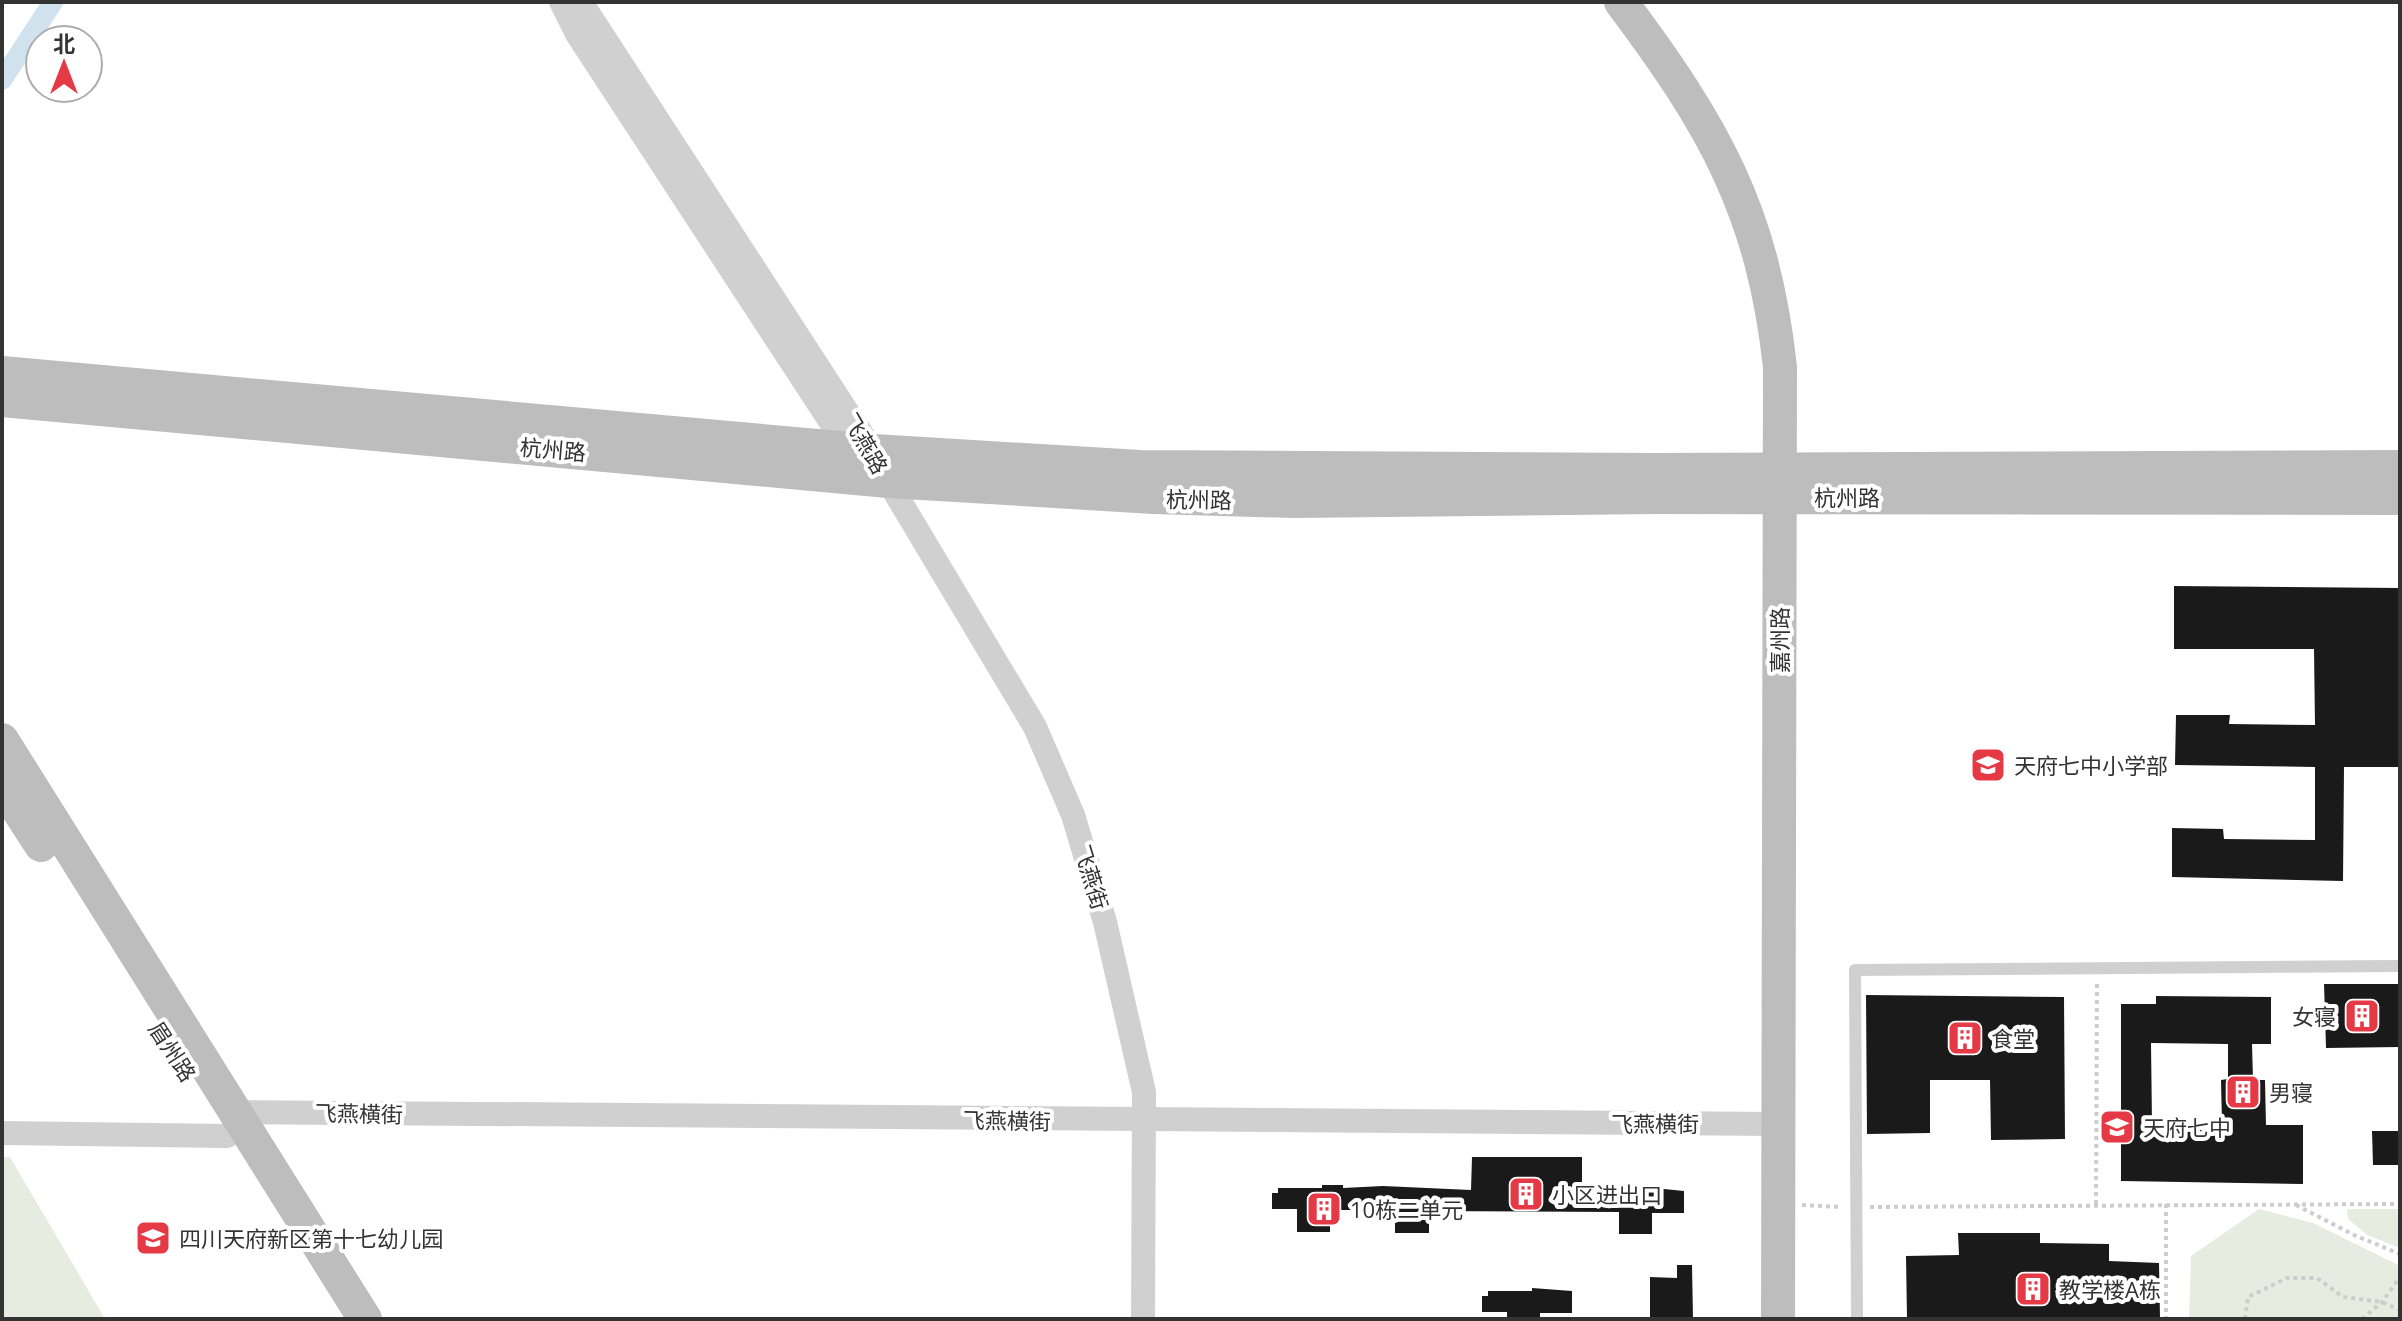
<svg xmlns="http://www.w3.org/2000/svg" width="2402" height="1321" font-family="'Open Sans','Noto Sans SC',sans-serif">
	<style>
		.green { fill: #e6ecdf }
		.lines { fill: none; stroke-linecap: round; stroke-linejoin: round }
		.canal { stroke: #cfe2ee; stroke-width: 20 }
		.building { fill: #1a1a1a; fill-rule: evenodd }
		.path { stroke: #cdcdcd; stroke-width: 4; stroke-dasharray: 4 4; stroke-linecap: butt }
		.lane { stroke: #d0d0d0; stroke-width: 12 }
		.street { stroke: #d0d0d0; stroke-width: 24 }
		.secondary { stroke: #bdbdbd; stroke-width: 34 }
		.labels { text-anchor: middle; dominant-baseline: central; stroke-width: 8; stroke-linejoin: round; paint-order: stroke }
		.street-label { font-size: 22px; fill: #333; stroke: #fff }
		.poi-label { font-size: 22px; fill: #333; stroke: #fff; text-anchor: start }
	</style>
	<rect width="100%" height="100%" fill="#fff"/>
	<g class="green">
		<polygon points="2,1157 10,1157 105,1319 2,1319"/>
		<polygon points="2259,1209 2313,1223 2400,1266 2400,1319 2189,1319 2191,1256"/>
		<polygon points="2347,1209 2400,1209 2400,1248 2367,1235 2348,1219"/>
	</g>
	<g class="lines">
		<polyline class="canal" points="2,80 53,2"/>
	</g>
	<g class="building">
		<polygon points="2174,586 2400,588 2400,767 2344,767 2343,881 2172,877 2172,828 2223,829 2224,839 2315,840 2315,767 2175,765 2176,715 2230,715 2229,724 2315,725 2314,649 2174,649"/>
		<polygon points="2324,984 2400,984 2400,1047 2326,1048"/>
		<polygon points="1866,995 2064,997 2065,1139 1991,1140 1990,1080 1930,1080 1930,1133 1867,1134"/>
		<path d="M 2156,996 L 2271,997 L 2271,1044 L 2252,1044 L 2253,1080 L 2265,1080 L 2266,1125 L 2303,1125 L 2303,1184 L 2121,1181 L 2121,1004 L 2156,1004 ZM 2151,1043 L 2228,1044 L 2228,1079 L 2221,1080 L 2222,1124 L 2152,1124 Z"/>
		<polygon points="2372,1131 2400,1131 2400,1165 2373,1165"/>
		<polygon points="1472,1157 1582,1157 1582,1191 1643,1191 1644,1187 1684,1191 1684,1213 1652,1213 1652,1234 1619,1234 1619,1212 1429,1211 1429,1233 1395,1233 1395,1211 1363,1210 1330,1210 1330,1232 1297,1232 1297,1209 1272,1209 1272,1193 1278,1193 1278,1188 1322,1188 1322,1185 1343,1185 1343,1188 1383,1186 1471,1190"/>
		<polygon points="1958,1233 2040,1233 2040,1243 2109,1244 2109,1261 2159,1263 2160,1318 1907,1319 1906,1256 1959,1255"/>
		<polygon points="1677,1265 1692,1265 1693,1319 1650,1319 1650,1277 1677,1278"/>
		<polygon points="1532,1288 1572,1291 1572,1313 1540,1313 1540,1319 1507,1319 1507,1312 1482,1312 1482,1296 1488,1296 1488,1291 1532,1291"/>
	</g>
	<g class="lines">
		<g class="path">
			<polyline points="2096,1204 2097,982"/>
			<polyline points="2166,1204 2166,1319"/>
			<polyline points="1802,1205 1842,1207"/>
			<polyline points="2296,1205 2354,1235 2400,1254"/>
			<polyline points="1870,1207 2400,1204"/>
			<polyline points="2245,1319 2248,1297 2287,1278 2317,1278 2343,1297 2382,1302 2400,1310"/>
			<polyline points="2362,1319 2382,1302 2400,1277"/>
		</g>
		<polyline class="lane" points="1857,1319 1855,970 2400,966"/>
		<g class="street">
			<polyline points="561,2 577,34 847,447 856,455"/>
			<polyline points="581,2 878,459"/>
			<polyline points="888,481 1035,727 1073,815 1105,922 1144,1092 1143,1319"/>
			<polyline points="236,1112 1778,1124"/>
			<polyline points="2,1133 227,1136"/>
		</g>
		<g class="secondary">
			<path d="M 1621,2 C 1714,126 1763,211 1780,367 L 1778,1319"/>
			<polyline points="2,373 874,451 1140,467 1654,470 2400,467"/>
			<polyline points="2,400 888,481 1154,497 1293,501 1655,497 2400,498"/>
			<polyline points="2,740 365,1319"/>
			<polyline points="2,785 41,845"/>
		</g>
	</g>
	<defs>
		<symbol id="school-square" viewBox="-11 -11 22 22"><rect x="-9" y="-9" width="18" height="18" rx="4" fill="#e63946" stroke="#fff"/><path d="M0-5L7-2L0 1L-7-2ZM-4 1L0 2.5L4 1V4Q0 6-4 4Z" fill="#fff"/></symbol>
		<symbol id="building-square" viewBox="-11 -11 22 22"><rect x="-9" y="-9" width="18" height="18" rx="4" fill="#e63946" stroke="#fff"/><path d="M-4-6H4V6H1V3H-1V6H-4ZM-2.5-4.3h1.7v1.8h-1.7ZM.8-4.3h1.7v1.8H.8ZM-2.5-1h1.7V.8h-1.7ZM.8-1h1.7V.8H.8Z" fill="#fff"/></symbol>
	</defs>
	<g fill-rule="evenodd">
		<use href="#school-square" x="1968" y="745" width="40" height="40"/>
		<use href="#building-square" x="2342" y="996" width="40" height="40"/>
		<use href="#building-square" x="1945" y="1018" width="40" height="40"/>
		<use href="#building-square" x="2223" y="1072" width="40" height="40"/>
		<use href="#school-square" x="2097" y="1107" width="40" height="40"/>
		<use href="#building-square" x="1506" y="1174" width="40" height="40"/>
		<use href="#building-square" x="1304" y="1189" width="40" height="40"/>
		<use href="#school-square" x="133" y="1218" width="40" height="40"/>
		<use href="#building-square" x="2013" y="1269" width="40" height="40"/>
	</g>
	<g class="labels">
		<g class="street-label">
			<text transform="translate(866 443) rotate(60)">飞燕路</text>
			<text transform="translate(553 449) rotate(5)">杭州路</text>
			<text x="1847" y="497">杭州路</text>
			<text transform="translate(1199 499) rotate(1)">杭州路</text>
			<text transform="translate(1779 640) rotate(-90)">嘉州路</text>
			<text transform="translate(1092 877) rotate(73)">飞燕街</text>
			<text transform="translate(173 1051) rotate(57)">眉州路</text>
			<text transform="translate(359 1113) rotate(1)">飞燕横街</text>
			<text transform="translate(1007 1120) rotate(1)">飞燕横街</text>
			<text x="1655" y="1123">飞燕横街</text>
		</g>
		<g class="poi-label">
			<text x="2014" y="765">天府七中小学部</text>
			<text x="2336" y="1016" text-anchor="end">女寝</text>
			<text x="1991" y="1038">食堂</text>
			<text x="2269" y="1092">男寝</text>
			<text x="2143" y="1127">天府七中</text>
			<text x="1552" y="1194">小区进出口</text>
			<text x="1350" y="1209">10栋二单元</text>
			<text x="179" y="1238">四川天府新区第十七幼儿园</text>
			<text x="2059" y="1289">教学楼A栋</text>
		</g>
	</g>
	<rect width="2402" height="1321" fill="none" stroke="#333333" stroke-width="8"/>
	<g transform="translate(64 64)"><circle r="38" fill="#ffffff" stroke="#adadad" stroke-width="2"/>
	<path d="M0-6L14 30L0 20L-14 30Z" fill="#e63946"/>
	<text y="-12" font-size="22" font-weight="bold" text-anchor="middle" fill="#333333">北</text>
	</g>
</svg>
